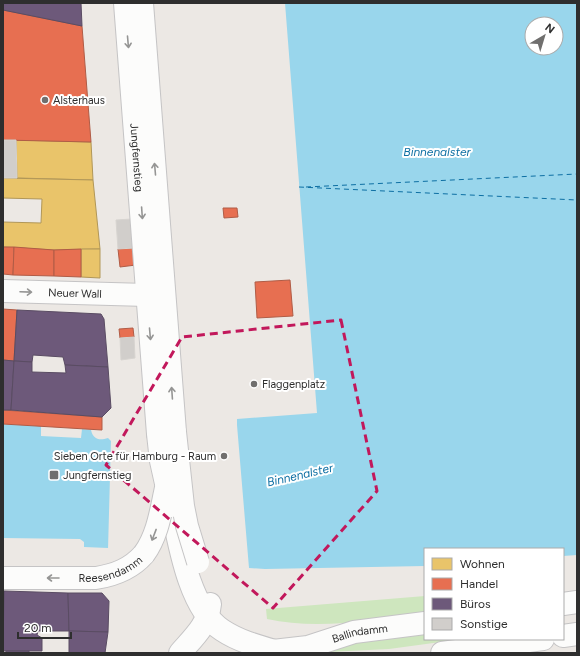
<svg xmlns="http://www.w3.org/2000/svg" width="580" height="656" font-family="Figtree,sans-serif">
	<style>
		.green { fill: #cee6be }
		.water { fill: #99d6ec; fill-rule: evenodd }
		.pier { fill: #ece8e4 }
		.homes { fill: #e9c46a; stroke: #b19758 }
		.shops { fill: #e76f51; stroke: #b05c46 }
		.offices { fill: #6d597a; stroke: #5a4c63 }
		.lines { fill: none; stroke-linecap: round; stroke-linejoin: round }
		.ferry { stroke: #0d6fa3; stroke-width: 1; stroke-dasharray: 5 4; stroke-linecap: butt }
		.building { fill: #d1cecb; stroke: #d7d4d0 }
		.minor-casing { stroke: #c5c4c5; stroke-width: 24 }
		.minor { stroke: #fcfcfb; stroke-width: 22 }
		.minor-bridge-casing { stroke: #c5c4c5; stroke-width: 24; stroke-linecap: butt }
		.minor-bridge { stroke: #fcfcfb; stroke-width: 22 }
		.oneway { stroke: #959594 }
		.marked { fill: none; stroke: #c2185b; stroke-width: 3; stroke-dasharray: 8 5; stroke-linejoin: round }
		.poi-dot { fill: #706f6e; stroke: #fff; stroke-width: 1.5 }
		.labels { text-anchor: middle; dominant-baseline: central; stroke-width: 4; stroke-linejoin: round; paint-order: stroke }
		.poi-label { font-size: 11px; fill: #2e2e2e; stroke: #fff; text-anchor: start }
		.street-label { font-size: 11px; fill: #2e2e2e; stroke: #fff }
		.water-label { font-size: 12px; font-style: italic; fill: #0d6fa3; stroke: #fff }
	</style>
	<rect width="100%" height="100%" fill="#ece8e4"/>
	<g class="green">
		<path d="M 425,596 L 425,614 C 375,620 316,630 267,619 L 266,609 Z"/>
		<polygon points="425,631 425,639 463,639 389,649 328,652 344,642"/>
	</g>
	<path class="water" d="M 285,3 L 577,3 L 577,555 L 563,556 L 563,549 L 425,549 L 425,566 L 265,569 L 249,568 L 248,566 L 108,548 L 84,547 L 84,542 L 80,539 L 3,538 L 3,424 L 41,426 L 41,436 L 81,438 L 82,429 L 91,430 C 93,439 99,441 108,438 L 112,442 L 237,429 L 237,419 L 317,413 ZM 532,24 L 556,24 L 556,48 L 532,48 Z"/>
	<polygon class="pier" points="235,425 237,425 249,568 108,550 111,439 235,427"/>
	<g class="homes">
		<polygon points="16,140 91,142 93,180 17,178"/>
		<polygon points="3,178 93,180 100,249 54,250 3,247 3,222 41,223 42,199 3,198"/>
		<polygon points="81,249 100,249 100,278 81,277"/>
	</g>
	<g class="shops">
		<polygon points="3,10 82,26 91,142 3,140"/>
		<polygon points="223,208 237,208 238,217 224,218"/>
		<polygon points="3,247 14,247 13,275 3,274"/>
		<polygon points="14,247 54,250 54,276 13,275"/>
		<polygon points="134,248 136,265 120,267 118,249"/>
		<polygon points="81,249 81,277 54,276 54,250"/>
		<polygon points="290,280 293,316 257,318 255,282"/>
		<polygon points="3,309 17,310 14,361 3,360"/>
		<polygon points="133,328 134,337 120,338 119,329"/>
		<polygon points="3,410 102,417 102,430 3,424"/>
	</g>
	<g class="offices">
		<polygon points="3,3 81,3 82,26 3,10"/>
		<polygon points="17,310 101,314 104,319 108,367 65,365 63,357 33,355 32,362 14,361"/>
		<polygon points="3,360 14,361 11,410 3,410"/>
		<polygon points="14,361 32,362 32,372 66,373 65,365 108,367 111,408 102,417 11,410"/>
		<polygon points="4,591 68,593 69,631 38,631 37,635 42,638 42,651 3,651"/>
		<polygon points="68,593 102,593 109,601 108,632 69,631"/>
		<polygon points="69,631 108,632 105,653 69,653"/>
		<rect x="6" y="651" width="23" height="2"/>
	</g>
	<g class="lines">
		<g class="ferry">
			<polyline points="299,187 577,200"/>
			<polyline points="306,187 577,174"/>
		</g>
	</g>
	<g class="building">
		<polygon points="3,140 16,140 17,178 3,178"/>
		<polygon points="132,219 134,248 118,249 116,220"/>
		<polygon points="134,337 135,358 121,360 120,338"/>
	</g>
	<g class="lines">
		<defs>
			<g id="minor">
				<path id="s1" d="M 125,3 L 158,434"/>
				<polyline points="142,3 175,432"/>
				<path id="s2" d="M 3,291 L 147,295"/>
				<path d="M 173,514 C 180,549 191,610 222,630 C 240,642 261,647 282,653"/>
				<path id="s3" d="M 3,578 L 96,578 C 115,575 131,569 144,554"/>
				<polyline points="563,604 577,602"/>
				<polyline points="563,636 577,634"/>
				<path id="s4" d="M 273,651 L 308,647 L 354,632 L 425,623"/>
				<path d="M 180,653 C 193,638 208,625 210,604"/>
				<polyline points="442,653 543,639"/>
			</g>
		</defs>
		<use href="#minor" class="minor-casing"/>
		<use href="#minor" class="minor"/>
		<defs>
			<g id="minor-bridge">
				<polyline points="175,432 183,506 187,526 198,562"/>
				<polyline points="158,434 161,461 171,506"/>
				<path d="M 144,554 C 158,535 161,510 166,488"/>
			</g>
		</defs>
		<use href="#minor-bridge" class="minor-bridge-casing"/>
		<use href="#minor-bridge" class="minor-bridge"/>
	</g>
	<defs><path id="oneway-shaft" d="M-6 0H5M1.5-3L5.5 0L1.5 3" fill="none" stroke-width="1.6" stroke-linecap="round" stroke-linejoin="round"/></defs>
	<g class="oneway">
		<use href="#oneway-shaft" transform="translate(128 42) rotate(85)"/>
		<use href="#oneway-shaft" transform="translate(155 169) rotate(-95)"/>
		<use href="#oneway-shaft" transform="translate(142 213) rotate(86)"/>
		<use href="#oneway-shaft" transform="translate(26 292) rotate(2)"/>
		<use href="#oneway-shaft" transform="translate(150 334) rotate(85)"/>
		<use href="#oneway-shaft" transform="translate(172 393) rotate(-94)"/>
		<use href="#oneway-shaft" transform="translate(154 535) rotate(111)"/>
		<use href="#oneway-shaft" transform="translate(53 578) rotate(180)"/>
	</g>
	<path class="marked" d="M 341,320 L 377,491 L 273,608 L 106,465 L 182,337 Z"/>
	<g class="poi-dot">
		<circle cx="45" cy="100" r="4"/>
		<circle cx="254" cy="384" r="4"/>
		<circle cx="224" cy="456" r="4"/>
		<rect x="49" y="470" width="10" height="10" rx="2"/>
	</g>
	<g class="labels">
		<g class="poi-label">
			<text x="53" y="100">Alsterhaus</text>
			<text x="262" y="384">Flaggenplatz</text>
			<text x="216" y="456" text-anchor="end">Sieben Orte für Hamburg - Raum</text>
			<text x="63" y="475">Jungfernstieg</text>
		</g>
		<g class="street-label">
			<text stroke="none"><textPath href="#s1" startOffset="155">Jungfernstieg</textPath></text>
			<text stroke="none"><textPath href="#s2" startOffset="72">Neuer Wall</textPath></text>
			<text stroke="none"><textPath href="#s3" startOffset="109">Reesendamm</textPath></text>
			<text stroke="none"><textPath href="#s4" startOffset="89">Ballindamm</textPath></text>
		</g>
		<g class="water-label">
			<text x="437" y="152">Binnenalster</text>
			<text transform="translate(300 475) rotate(-13)">Binnenalster</text>
		</g>
	</g>
	<rect width="580" height="656" fill="none" stroke="#2e2e2e" stroke-width="8"/>
	<rect x="424" y="548" width="140" height="92" fill="#ffffff" stroke="#ababab"/>
	<rect x="432" y="558" width="20" height="12" fill="#e9c46a" stroke="#ababab"/>
	<text x="460" y="568" font-size="12" fill="#2e2e2e">Wohnen</text>
	<rect x="432" y="578" width="20" height="12" fill="#e76f51" stroke="#ababab"/>
	<text x="460" y="588" font-size="12" fill="#2e2e2e">Handel</text>
	<rect x="432" y="598" width="20" height="12" fill="#6d597a" stroke="#ababab"/>
	<text x="460" y="608" font-size="12" fill="#2e2e2e">Büros</text>
	<rect x="432" y="618" width="20" height="12" fill="#d1cecb" stroke="#ababab"/>
	<text x="460" y="628" font-size="12" fill="#2e2e2e">Sonstige</text>
	<g transform="translate(544 36) rotate(38)"><circle r="19" fill="#ffffff" stroke="#ababab"/>
	<path d="M0-3L7 15L0 10L-7 15Z" fill="#706f6e"/>
	<text y="-6" font-size="11" font-weight="bold" text-anchor="middle" fill="#2e2e2e">N</text>
	</g>
	<path d="M18 632v6h53v-6" fill="none" stroke="#2e2e2e" stroke-width="2"/>
	<text x="24" y="632" font-size="12" fill="#2e2e2e" stroke="#ffffff" stroke-width="3" paint-order="stroke">20 m</text>
</svg>
